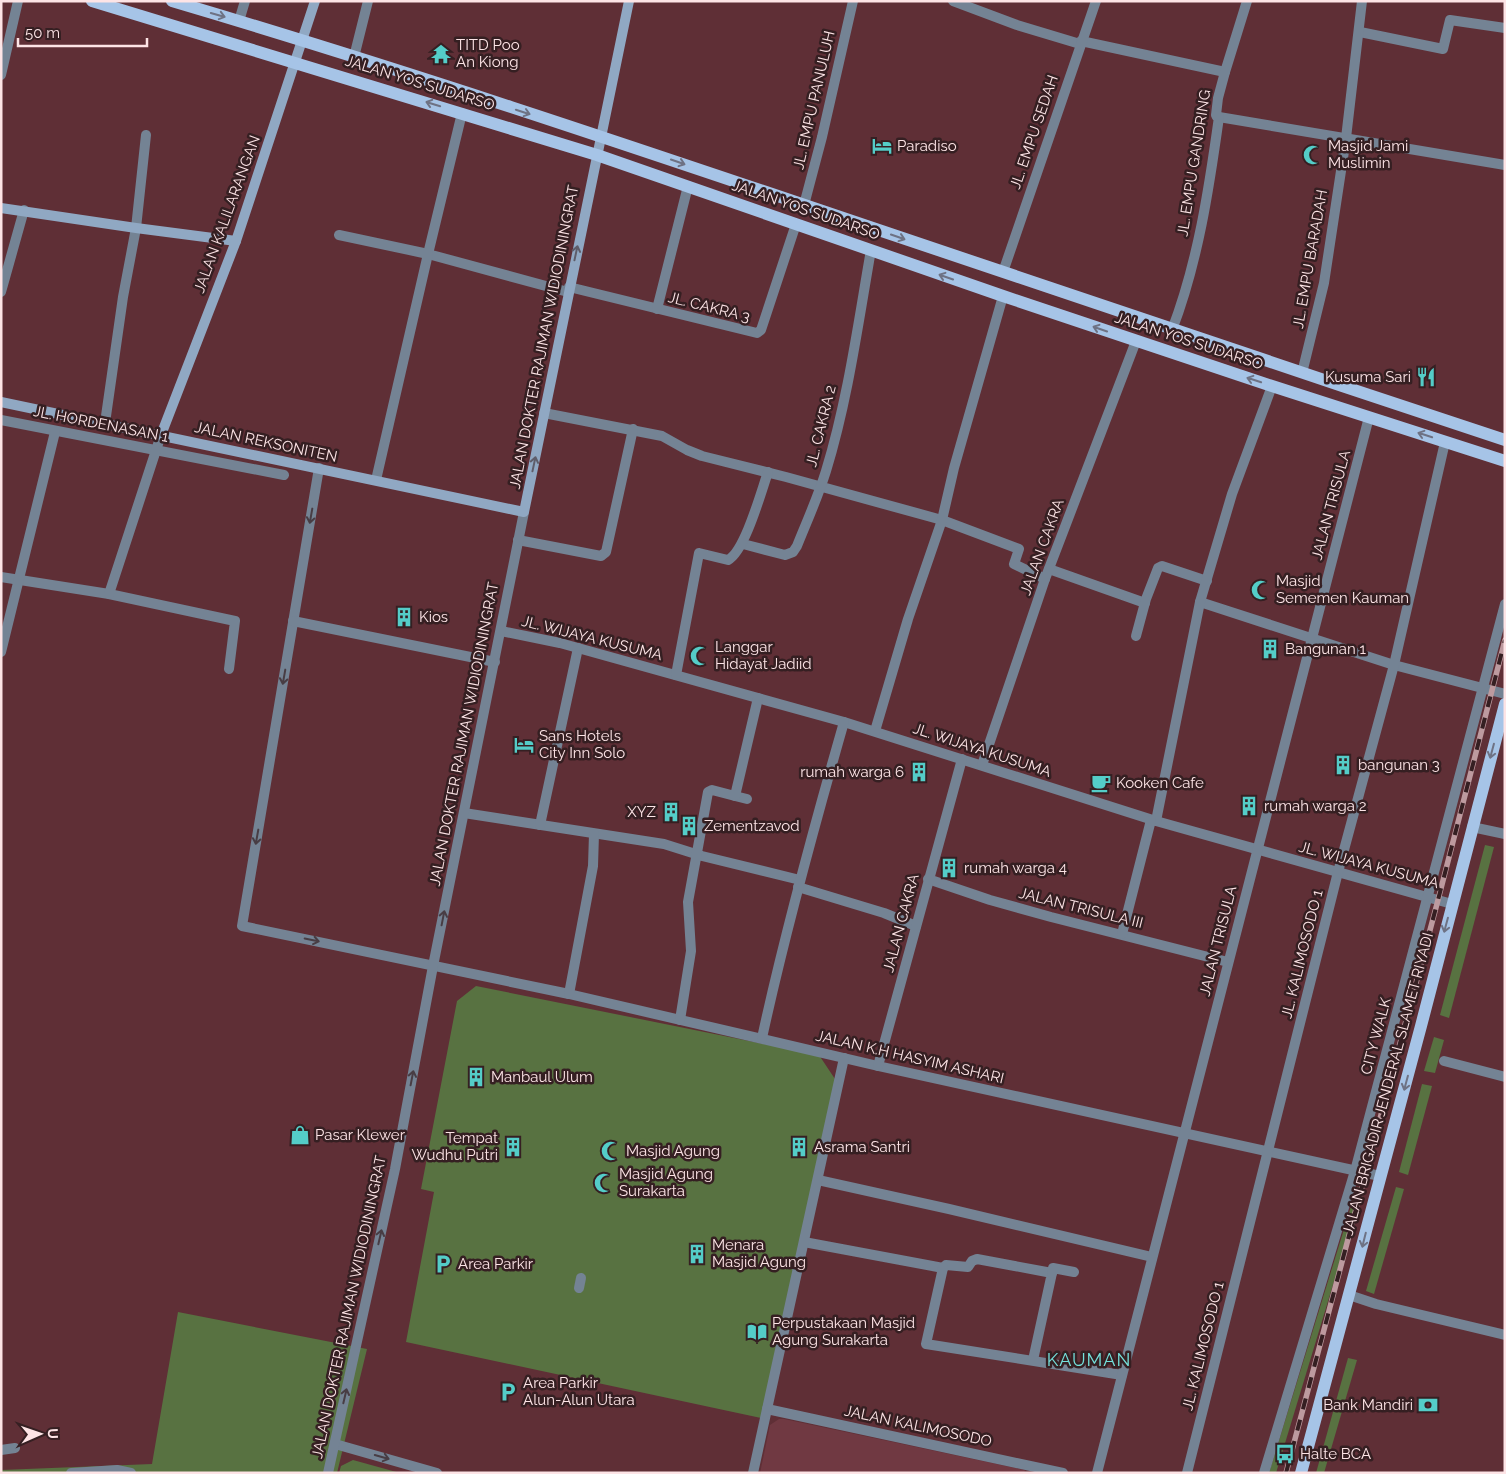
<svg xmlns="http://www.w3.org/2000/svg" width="1506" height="1474" font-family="Raleway,sans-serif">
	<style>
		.built { fill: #703942 }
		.green { fill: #587241 }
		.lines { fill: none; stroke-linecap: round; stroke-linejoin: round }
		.street { stroke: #748394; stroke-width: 10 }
		.secondary { stroke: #90a8c3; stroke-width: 10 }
		.primary { stroke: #a6c4e7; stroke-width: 12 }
		.rail-casing { stroke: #bd9a9f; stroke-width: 5.5 }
		.rail { stroke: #351f22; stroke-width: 4; stroke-dasharray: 11; stroke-linecap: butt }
		.oneway { stroke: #6e7284 }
		.oneway2 { stroke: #5e5d6a }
		.oneway3 { stroke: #483d44 }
		.labels { text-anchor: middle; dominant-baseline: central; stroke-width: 5; stroke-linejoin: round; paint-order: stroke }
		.poi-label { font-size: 15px; fill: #fde4e6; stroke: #351f22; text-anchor: start }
		.street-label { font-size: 15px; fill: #fde4e6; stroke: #351f22 }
		.quarter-label { font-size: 18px; letter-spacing: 1px; fill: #74e0db; stroke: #351f22 }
	</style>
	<rect width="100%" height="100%" fill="#5f2f36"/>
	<polygon class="built" points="779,1419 784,1419 1025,1470 1024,1473 760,1473 770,1425"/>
	<g class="green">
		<polygon points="1485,845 1494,847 1449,1018 1440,1015"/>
		<polygon points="476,986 819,1055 837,1082 761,1418 406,1342 434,1192 421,1189 457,1001"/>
		<polygon points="1434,1037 1444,1040 1435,1073 1424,1071"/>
		<polygon points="1422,1084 1432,1086 1408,1175 1399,1172"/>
		<polygon points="1357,1187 1362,1189 1276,1473 1269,1473"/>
		<polygon points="1396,1187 1404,1189 1374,1294 1366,1291"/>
		<polygon points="178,1312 367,1349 337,1473 1,1473 1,1470 152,1464"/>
		<polygon points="1348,1358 1357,1360 1324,1473 1316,1473"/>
		<polygon points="353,1460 400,1473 339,1473 341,1466"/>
	</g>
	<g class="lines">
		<g class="street">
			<polyline points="953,1 1017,25 1080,44"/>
			<polyline points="239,21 245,1"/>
			<polyline points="1360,32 1443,49 1450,20 1505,28"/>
			<polyline points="1081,41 1225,72"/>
			<polyline points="354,57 368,1"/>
			<polyline points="1,75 18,1"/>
			<polyline points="462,113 428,254 568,292"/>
			<polyline points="1219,117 1505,165"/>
			<polyline points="804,205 822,137 853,1"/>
			<polyline points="339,235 428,254 376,480"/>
			<polyline points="1003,272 1096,1"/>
			<polyline points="569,287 757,333 761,330 796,224"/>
			<polyline points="1,292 24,210"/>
			<polyline points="657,309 688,186"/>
			<path d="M 1172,330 C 1198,262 1209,189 1219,117 L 1217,117 L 1216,115 L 1218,98 L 1225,72 L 1247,1"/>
			<polyline points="1302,373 1324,283 1346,138 1362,1"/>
			<polyline points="544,413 662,436 687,450 702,456 786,477 942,520 1019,549 1014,564 1045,579"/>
			<polyline points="1,420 284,475"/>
			<polyline points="105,423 123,297 136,228 146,135"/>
			<polyline points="319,468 242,926 569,994 878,1066 1380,1176"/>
			<polyline points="518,540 601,556 606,552 633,429"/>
			<path d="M 743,544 L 785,555 L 793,552 L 797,546 C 807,521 818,497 826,471 C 848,399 858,324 871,250"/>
			<polyline points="1049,569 1145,603"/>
			<polyline points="1,577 109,594 235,621 229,669"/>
			<polyline points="109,594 161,435"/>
			<polyline points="1200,602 1394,665 1505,694"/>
			<polyline points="293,621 495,662"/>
			<polyline points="501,631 560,643 844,722 1156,821 1452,904"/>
			<polyline points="1136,636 1146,599 1158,568 1162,566 1207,581"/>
			<polyline points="1,652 55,432"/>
			<path d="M 676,675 L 699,553 L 728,560 C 745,551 761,492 768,472"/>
			<polyline points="875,731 908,619 942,520 954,468 1003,296"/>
			<polyline points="982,765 1045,579 1136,341"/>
			<polyline points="735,796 747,799"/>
			<polyline points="464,813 664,844 702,856 800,880"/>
			<polyline points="1156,821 1200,602 1232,494 1272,386"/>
			<polyline points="540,825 578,648"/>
			<polyline points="1472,827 1505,834"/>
			<polyline points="928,879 990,900 1051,917 1228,962"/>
			<polyline points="798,887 884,913 916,926"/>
			<polyline points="1122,934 1151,820"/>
			<polyline points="569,994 593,866 594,834"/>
			<polyline points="680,1020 691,951 688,902 708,792 712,790 735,796 758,698"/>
			<path d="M 762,1038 C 785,932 814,827 844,722"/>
			<polyline points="1444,1061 1505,1077"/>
			<polyline points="878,1066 962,759"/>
			<polyline points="818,1180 949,1209 1152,1257"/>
			<polyline points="804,1242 943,1268 946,1265 968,1267 972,1261 977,1259 1052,1273 1033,1360"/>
			<polyline points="943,1268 926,1344 1122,1375"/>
			<polyline points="1052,1273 1053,1268 1074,1272"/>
			<polyline points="579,1288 581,1278"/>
			<polyline points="1349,1295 1376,1304 1505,1335"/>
			<polyline points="767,1409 1063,1473"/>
			<polyline points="335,1444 437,1473"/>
			<polyline points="1,1450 15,1448"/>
			<polyline points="71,1473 117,1470 131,1473"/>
			<polyline points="328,1473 395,1169 433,966 524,512"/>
			<polyline points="753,1473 844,1058"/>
			<polyline points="1097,1473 1369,417"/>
			<polyline points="1187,1473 1338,872 1394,665 1445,442"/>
			<polyline points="1264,1473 1355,1171 1505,604"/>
		</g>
		<g class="secondary">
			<polyline points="1,208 136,228 236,241"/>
			<polyline points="1,402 524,512 629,1"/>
			<polyline points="161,435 236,241 315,1"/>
		</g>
		<g class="primary">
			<polyline points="92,1 597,155 1003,296 1272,386 1505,461"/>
			<path d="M 172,1 C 399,68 624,144 849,220 C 1068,294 1286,368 1505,440"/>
			<polyline points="1301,1473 1421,1026 1505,704"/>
		</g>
		<defs>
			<polyline id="rail" points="1286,1473 1438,900 1505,640"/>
		</defs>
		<use href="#rail" class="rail-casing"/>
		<use href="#rail" class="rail"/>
	</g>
	<defs><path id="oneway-shaft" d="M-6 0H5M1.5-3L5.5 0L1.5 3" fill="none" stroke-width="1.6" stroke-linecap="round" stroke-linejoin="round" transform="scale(1.25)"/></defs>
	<g class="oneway">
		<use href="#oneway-shaft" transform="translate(218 15) rotate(16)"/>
		<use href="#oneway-shaft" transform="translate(433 104) rotate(-163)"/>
		<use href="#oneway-shaft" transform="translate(523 112) rotate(18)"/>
		<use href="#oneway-shaft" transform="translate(678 162) rotate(19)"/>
		<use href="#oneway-shaft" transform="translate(898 237) rotate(19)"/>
		<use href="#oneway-shaft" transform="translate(946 277) rotate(-161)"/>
		<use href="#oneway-shaft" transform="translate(1100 329) rotate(-161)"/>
		<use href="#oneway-shaft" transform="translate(1254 380) rotate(-162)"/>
		<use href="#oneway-shaft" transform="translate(1425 435) rotate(-162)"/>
		<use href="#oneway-shaft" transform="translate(1492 751) rotate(105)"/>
		<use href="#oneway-shaft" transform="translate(1446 925) rotate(105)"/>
		<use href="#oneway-shaft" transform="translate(1406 1083) rotate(105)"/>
		<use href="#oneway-shaft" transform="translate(1364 1240) rotate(104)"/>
	</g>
	<g class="oneway2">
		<use href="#oneway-shaft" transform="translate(576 253) rotate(-78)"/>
		<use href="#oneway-shaft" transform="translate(534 464) rotate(-78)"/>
	</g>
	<g class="oneway3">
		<use href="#oneway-shaft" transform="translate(311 516) rotate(100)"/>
		<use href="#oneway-shaft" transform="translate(284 677) rotate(100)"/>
		<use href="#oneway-shaft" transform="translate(257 837) rotate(100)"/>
		<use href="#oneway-shaft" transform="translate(443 918) rotate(-79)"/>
		<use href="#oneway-shaft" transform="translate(312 940) rotate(12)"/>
		<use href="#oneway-shaft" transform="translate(412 1078) rotate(-79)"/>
		<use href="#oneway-shaft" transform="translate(380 1237) rotate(-77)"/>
		<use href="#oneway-shaft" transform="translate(345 1396) rotate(-77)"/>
		<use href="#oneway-shaft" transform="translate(382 1457) rotate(16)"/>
	</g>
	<defs>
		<symbol id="temple-bare" viewBox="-9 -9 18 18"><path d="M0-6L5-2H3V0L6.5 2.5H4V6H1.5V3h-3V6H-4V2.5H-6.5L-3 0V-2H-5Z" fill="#54cdc8" stroke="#351f22" stroke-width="2.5" paint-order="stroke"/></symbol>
		<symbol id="hotel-bare" viewBox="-9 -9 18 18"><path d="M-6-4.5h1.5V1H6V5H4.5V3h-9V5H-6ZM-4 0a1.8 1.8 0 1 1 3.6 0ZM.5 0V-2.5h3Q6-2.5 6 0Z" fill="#54cdc8" stroke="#351f22" stroke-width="2.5" paint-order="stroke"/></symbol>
		<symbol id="mosque-bare" viewBox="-9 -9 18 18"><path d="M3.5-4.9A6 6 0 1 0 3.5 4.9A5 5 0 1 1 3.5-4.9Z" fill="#54cdc8" stroke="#351f22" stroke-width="2.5" paint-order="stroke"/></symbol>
		<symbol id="restaurant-bare" viewBox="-9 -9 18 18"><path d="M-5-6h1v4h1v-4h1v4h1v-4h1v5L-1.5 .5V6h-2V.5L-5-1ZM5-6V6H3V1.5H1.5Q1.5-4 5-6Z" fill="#54cdc8" stroke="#351f22" stroke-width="2.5" paint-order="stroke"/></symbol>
		<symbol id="building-bare" viewBox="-9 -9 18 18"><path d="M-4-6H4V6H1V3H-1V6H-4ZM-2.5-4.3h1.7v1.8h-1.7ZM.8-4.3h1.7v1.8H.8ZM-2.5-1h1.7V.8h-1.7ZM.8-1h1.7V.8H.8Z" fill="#54cdc8" stroke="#351f22" stroke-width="2.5" paint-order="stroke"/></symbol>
		<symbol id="cafe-bare" viewBox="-9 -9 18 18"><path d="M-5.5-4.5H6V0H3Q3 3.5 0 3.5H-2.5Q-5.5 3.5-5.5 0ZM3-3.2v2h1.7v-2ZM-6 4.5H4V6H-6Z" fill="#54cdc8" stroke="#351f22" stroke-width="2.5" paint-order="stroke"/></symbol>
		<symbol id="shop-bare" viewBox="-9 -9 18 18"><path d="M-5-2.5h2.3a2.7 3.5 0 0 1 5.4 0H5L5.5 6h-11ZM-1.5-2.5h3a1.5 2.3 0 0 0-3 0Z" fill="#54cdc8" stroke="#351f22" stroke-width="2.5" paint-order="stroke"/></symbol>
		<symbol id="parking-bare" viewBox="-9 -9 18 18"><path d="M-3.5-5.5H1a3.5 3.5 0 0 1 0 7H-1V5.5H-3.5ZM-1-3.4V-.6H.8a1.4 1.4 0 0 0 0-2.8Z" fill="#54cdc8" stroke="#351f22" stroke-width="2.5" paint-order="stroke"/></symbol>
		<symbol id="library-bare" viewBox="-9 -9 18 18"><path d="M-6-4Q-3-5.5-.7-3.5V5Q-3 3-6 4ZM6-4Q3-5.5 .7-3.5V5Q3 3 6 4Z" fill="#54cdc8" stroke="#351f22" stroke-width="2.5" paint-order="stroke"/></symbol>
		<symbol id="bank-bare" viewBox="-9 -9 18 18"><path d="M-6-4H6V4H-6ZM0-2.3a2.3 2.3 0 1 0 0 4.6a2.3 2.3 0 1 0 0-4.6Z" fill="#54cdc8" stroke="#351f22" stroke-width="2.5" paint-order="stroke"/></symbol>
		<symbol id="bus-bare" viewBox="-9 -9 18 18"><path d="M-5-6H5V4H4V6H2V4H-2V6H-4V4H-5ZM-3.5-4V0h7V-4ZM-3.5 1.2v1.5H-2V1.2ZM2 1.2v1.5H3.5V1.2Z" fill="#54cdc8" stroke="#351f22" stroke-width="2.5" paint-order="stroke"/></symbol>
	</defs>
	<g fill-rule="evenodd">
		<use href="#temple-bare" x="427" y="40" width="28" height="28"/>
		<use href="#hotel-bare" x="868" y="132" width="28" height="28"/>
		<use href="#mosque-bare" x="1299" y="141" width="28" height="28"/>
		<use href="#restaurant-bare" x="1412" y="363" width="28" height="28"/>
		<use href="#mosque-bare" x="1247" y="576" width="28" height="28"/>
		<use href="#building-bare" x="390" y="603" width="28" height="28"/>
		<use href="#building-bare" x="1256" y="635" width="28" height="28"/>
		<use href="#mosque-bare" x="686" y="642" width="28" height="28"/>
		<use href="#hotel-bare" x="510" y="731" width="28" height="28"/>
		<use href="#building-bare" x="1329" y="751" width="28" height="28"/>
		<use href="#building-bare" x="905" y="758" width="28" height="28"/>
		<use href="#cafe-bare" x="1087" y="769" width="28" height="28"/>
		<use href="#building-bare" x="1235" y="792" width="28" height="28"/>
		<use href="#building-bare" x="657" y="798" width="28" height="28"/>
		<use href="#building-bare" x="675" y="812" width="28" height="28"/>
		<use href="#building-bare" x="935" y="854" width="28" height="28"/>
		<use href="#building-bare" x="462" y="1063" width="28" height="28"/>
		<use href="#shop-bare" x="286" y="1121" width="28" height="28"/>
		<use href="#building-bare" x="499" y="1133" width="28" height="28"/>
		<use href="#building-bare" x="785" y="1133" width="28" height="28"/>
		<use href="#mosque-bare" x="597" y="1137" width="28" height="28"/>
		<use href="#mosque-bare" x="590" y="1169" width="28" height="28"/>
		<use href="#building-bare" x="683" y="1240" width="28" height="28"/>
		<use href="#parking-bare" x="429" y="1250" width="28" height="28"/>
		<use href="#library-bare" x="743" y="1318" width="28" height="28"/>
		<use href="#parking-bare" x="494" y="1378" width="28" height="28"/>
		<use href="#bank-bare" x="1414" y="1391" width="28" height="28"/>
		<use href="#bus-bare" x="1271" y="1440" width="28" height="28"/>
	</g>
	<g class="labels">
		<g class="poi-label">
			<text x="456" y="45">TITD Poo<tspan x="456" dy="17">An Kiong</tspan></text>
			<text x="897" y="146">Paradiso</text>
			<text x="1328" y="146">Masjid Jami<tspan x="1328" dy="17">Muslimin</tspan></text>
			<text x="1411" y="377" text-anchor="end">Kusuma Sari</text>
			<text x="1276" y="581">Masjid<tspan x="1276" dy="17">Sememen Kauman</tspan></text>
			<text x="419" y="617">Kios</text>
			<text x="715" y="647">Langgar<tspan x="715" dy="17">Hidayat Jadiid</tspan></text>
			<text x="1285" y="649">Bangunan 1</text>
			<text x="539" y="736">Sans Hotels<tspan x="539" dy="17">City Inn Solo</tspan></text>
			<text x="1358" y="765">bangunan 3</text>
			<text x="904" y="772" text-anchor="end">rumah warga 6</text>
			<text x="1116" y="783">Kooken Cafe</text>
			<text x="1264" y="806">rumah warga 2</text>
			<text x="656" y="812" text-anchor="end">XYZ</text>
			<text x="704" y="826">Zementzavod</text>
			<text x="964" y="868">rumah warga 4</text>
			<text x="491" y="1077">Manbaul Ulum</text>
			<text x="315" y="1135">Pasar Klewer</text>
			<text x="498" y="1138" text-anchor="end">Tempat<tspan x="498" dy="17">Wudhu Putri</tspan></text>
			<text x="814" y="1147">Asrama Santri</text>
			<text x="626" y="1151">Masjid Agung</text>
			<text x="619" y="1174">Masjid Agung<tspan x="619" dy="17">Surakarta</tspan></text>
			<text x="712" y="1245">Menara<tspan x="712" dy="17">Masjid Agung</tspan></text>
			<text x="458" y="1264">Area Parkir</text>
			<text x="772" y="1323">Perpustakaan Masjid<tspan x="772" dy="17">Agung Surakarta</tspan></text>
			<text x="523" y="1383">Area Parkir<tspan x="523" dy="17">Alun-Alun Utara</tspan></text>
			<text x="1413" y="1405" text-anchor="end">Bank Mandiri</text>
			<text x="1300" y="1454">Halte BCA</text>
		</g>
		<g class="street-label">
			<text transform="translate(420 83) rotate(17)">JALAN YOS SUDARSO</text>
			<text transform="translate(814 100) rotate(-77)">JL. EMPU PANULUH</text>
			<text transform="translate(1034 132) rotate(-71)">JL. EMPU SEDAH</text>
			<text transform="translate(1194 163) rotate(-81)">JL. EMPU GANDRING</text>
			<text transform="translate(806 210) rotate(19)">JALAN YOS SUDARSO</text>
			<text transform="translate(227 214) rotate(-70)">JALAN KALILARANGAN</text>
			<text transform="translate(1310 259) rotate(-80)">JL. EMPU BARADAH</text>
			<text transform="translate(709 307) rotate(14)">JL. CAKRA 3</text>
			<text transform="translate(544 337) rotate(-79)">JALAN DOKTER RAJIMAN WIDIODININGRAT</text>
			<text transform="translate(1189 341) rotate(18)">JALAN YOS SUDARSO</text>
			<text transform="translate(101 424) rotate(11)">JL. HORDENASAN 1</text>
			<text transform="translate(821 426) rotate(-76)">JL. CAKRA 2</text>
			<text transform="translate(266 442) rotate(12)">JALAN REKSONITEN</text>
			<text transform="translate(1331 505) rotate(-75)">JALAN TRISULA</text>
			<text transform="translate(1042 547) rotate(-70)">JALAN CAKRA</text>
			<text transform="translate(592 638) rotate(14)">JL. WIJAYA KUSUMA</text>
			<text transform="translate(464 734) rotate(-79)">JALAN DOKTER RAJIMAN WIDIODININGRAT</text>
			<text transform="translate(982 750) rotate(18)">JL. WIJAYA KUSUMA</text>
			<text transform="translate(1369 865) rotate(15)">JL. WIJAYA KUSUMA</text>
			<text transform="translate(1081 908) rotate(14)">JALAN TRISULA III</text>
			<text transform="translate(901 923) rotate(-75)">JALAN CAKRA</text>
			<text transform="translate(1218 941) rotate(-76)">JALAN TRISULA</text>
			<text transform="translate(1302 954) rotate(-76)">JL. KALIMOSODO 1</text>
			<text transform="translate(1376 1036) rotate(-75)">CITY WALK</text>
			<text transform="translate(910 1057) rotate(13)">JALAN K.H HASYIM ASHARI</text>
			<text transform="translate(1388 1084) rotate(-75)">JALAN BRIGADIR JENDERAL SLAMET RIYADI</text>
			<text transform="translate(349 1307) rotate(-78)">JALAN DOKTER RAJIMAN WIDIODININGRAT</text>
			<text transform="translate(1203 1346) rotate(-76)">JL. KALIMOSODO 1</text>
			<text transform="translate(918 1426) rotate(12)">JALAN KALIMOSODO</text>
		</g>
		<g class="quarter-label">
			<text x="1089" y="1359">KAUMAN</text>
		</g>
	</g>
	<rect width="1506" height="1474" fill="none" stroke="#fde4e6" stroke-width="5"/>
	<g transform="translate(40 1434) rotate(88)" stroke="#351f22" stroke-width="4" paint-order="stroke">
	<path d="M0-4L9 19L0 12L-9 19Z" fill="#fde4e6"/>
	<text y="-8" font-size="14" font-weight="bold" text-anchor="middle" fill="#fde4e6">U</text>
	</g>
	<path d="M18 38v8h129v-8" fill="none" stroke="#fde4e6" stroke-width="2.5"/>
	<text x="25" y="38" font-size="15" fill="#fde4e6" stroke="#351f22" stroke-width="4" paint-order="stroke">50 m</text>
</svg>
